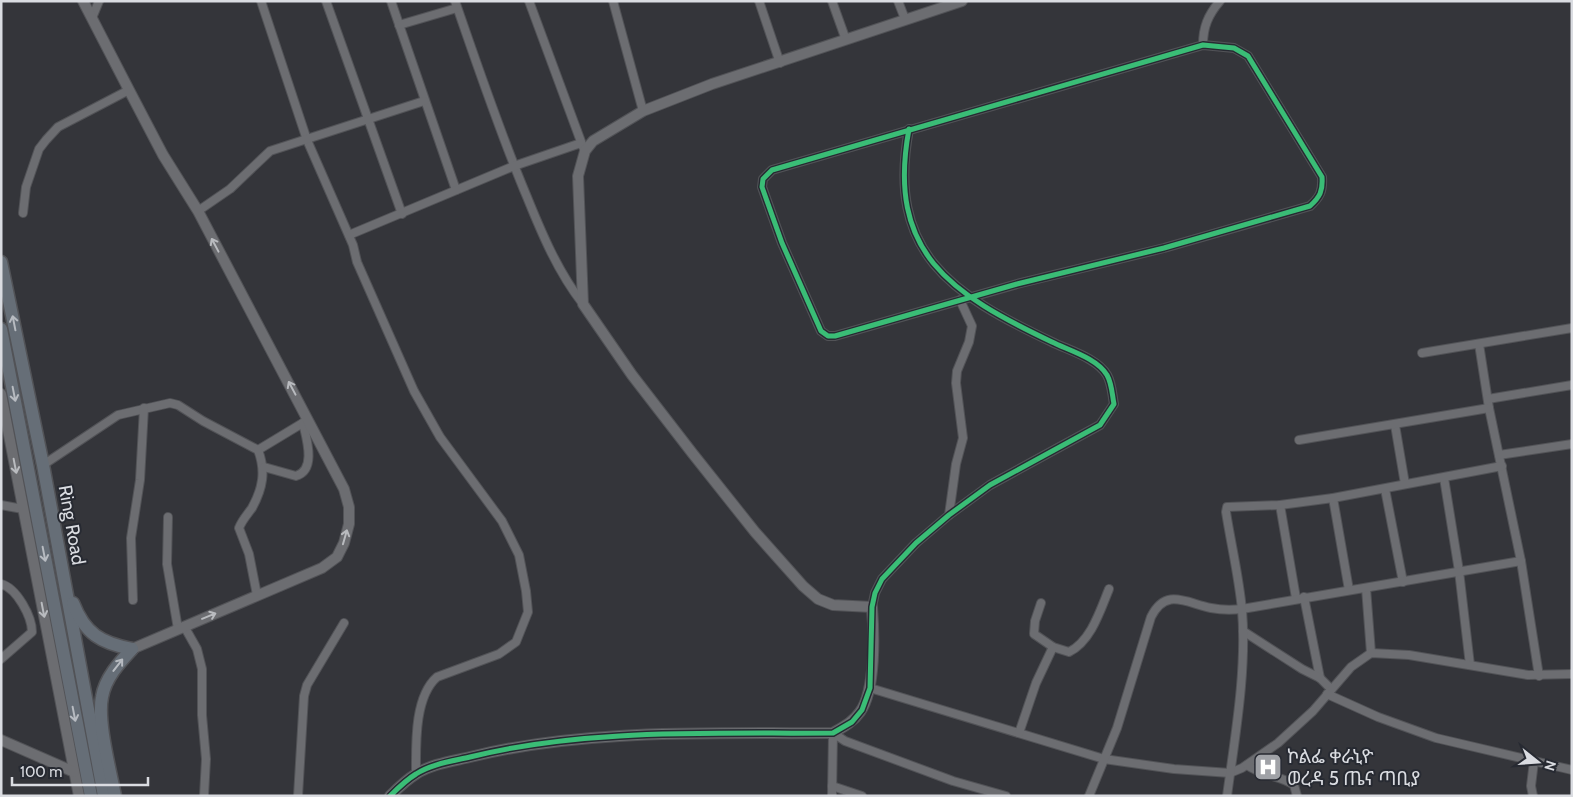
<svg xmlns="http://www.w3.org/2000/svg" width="1573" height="797" font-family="Cabin,'Noto Sans Ethiopic',sans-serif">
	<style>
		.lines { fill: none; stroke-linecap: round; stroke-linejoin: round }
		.minor-casing { stroke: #525357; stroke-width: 10 }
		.tertiary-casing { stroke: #525357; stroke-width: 12 }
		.trunk-casing { stroke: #525357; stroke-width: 15 }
		.minor { stroke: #6c6d71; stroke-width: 8 }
		.tertiary { stroke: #6c6d71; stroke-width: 10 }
		.trunk { stroke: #666e77; stroke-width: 12 }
		.cycleway-casing { stroke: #272a32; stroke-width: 8 }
		.cycleway { stroke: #3abd76; stroke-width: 5 }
		.oneway { stroke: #b9bbbf }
		.oneway2 { stroke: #b7bbc1 }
		.labels { text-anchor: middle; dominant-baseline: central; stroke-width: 4; stroke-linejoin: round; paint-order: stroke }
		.street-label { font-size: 19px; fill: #dadce1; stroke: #272a32 }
		.poi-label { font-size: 19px; fill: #dadce1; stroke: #272a32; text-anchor: start }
	</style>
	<rect width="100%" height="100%" fill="#34353a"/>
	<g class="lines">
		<defs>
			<g id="minor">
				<path d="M 261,1 L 307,140 L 353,245 L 357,262 L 414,391 L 440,437 L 502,521 L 519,555 L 526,591 L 528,612 L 516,642 L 499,654 L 437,677 C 414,697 416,745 416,773"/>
				<polyline points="326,1 402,214"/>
				<polyline points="391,1 456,190"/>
				<path d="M 455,1 C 478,67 500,133 527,197 C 542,234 558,272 583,304"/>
				<polyline points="529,1 583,147"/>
				<polyline points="613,1 643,111"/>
				<polyline points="759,1 780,63"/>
				<polyline points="832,1 846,40"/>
				<polyline points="898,1 905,19"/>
				<polyline points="92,18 99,1"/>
				<polyline points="399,25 457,8"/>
				<path d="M 1203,45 L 1234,48 L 1248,56 L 1322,177 C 1323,191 1320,197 1310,206 L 1164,248 L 1017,284 L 835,336 L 828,336 L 821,331 L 782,243 L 762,187 L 763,179 L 772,170 Z"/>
				<path d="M 1203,45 C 1203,27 1208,15 1220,1"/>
				<polyline points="198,211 230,189 270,151 424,101"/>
				<polyline points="23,213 26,187 39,149 46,140 58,127 129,90"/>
				<polyline points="349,235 514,166 581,143"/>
				<polyline points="1479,344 1489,408 1521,561 1539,676"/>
				<polyline points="1422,353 1572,328"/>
				<polyline points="1488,399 1572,385"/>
				<polyline points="1395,425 1405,484"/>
				<polyline points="1299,440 1489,408"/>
				<polyline points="258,450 306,421"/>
				<polyline points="1499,455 1572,444"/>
				<path d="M 43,465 L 118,415 L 170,403 L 178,405 L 203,421 L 258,450 C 266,471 263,488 252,508 C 247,515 242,520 239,528 L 249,554 L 257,595"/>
				<path d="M 264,467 L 296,476 C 317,470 306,437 303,423"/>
				<polyline points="1444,478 1459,571 1470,665"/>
				<polyline points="1385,489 1403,582"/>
				<polyline points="1333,498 1349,590"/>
				<polyline points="1,505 23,509"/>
				<polyline points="1280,505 1296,598"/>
				<polyline points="949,515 956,464 963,438 956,383 957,371 969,342 972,326 960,300"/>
				<polyline points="168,517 167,564 178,629"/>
				<path d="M 1,584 C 17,588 32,617 32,632 L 1,659"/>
				<polyline points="1366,588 1371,653"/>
				<polyline points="1304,597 1320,678"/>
				<polyline points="133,600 131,538 140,480 144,408"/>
				<path d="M 1041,603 L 1035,621 L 1034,634 L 1053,647 L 1069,652 C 1091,641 1100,611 1109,589"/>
				<path d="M 872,607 L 875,593 L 882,579 L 916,543 L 949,515 L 990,485 L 1100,425 L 1114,404 C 1112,394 1112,384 1107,375 C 1097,358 1068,350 1052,342 C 951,294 886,253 909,129"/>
				<polyline points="184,626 197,649 202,669 202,715 206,759 204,796"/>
				<polyline points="1243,631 1302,669 1320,678 1331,689"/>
				<polyline points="870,688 1104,759 1174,769 1230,773 1242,768 1278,743 1313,711 1351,667 1371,653 1409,655 1528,675 1572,674"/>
				<polyline points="1327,694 1378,717 1436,738 1572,770"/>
				<polyline points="1019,733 1036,683 1053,647"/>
				<path d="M 1247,765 C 1262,776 1280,775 1294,785 L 1297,796"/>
				<polyline points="832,786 862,796"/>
				<polyline points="298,796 304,696 307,685 344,623"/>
				<polyline points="832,796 833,733 845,741 953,781 1006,796"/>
				<path d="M 1089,796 L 1117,728 L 1151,617 C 1166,587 1186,603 1211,608 C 1221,610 1232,610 1242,609 L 1521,561"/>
				<path d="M 1227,796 C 1235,737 1247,669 1242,610 C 1239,577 1231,544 1226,512 L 1227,507 L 1280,505 L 1333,498 L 1502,466"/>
				<polyline points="1533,796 1531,786 1534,761"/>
			</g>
			<g id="tertiary">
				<polyline points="83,1 129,90 163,155 198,211 344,489 349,507 349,524 344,543 337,557 322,568 132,649"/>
				<polyline points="1,394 79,796"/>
				<polyline points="1,740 74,772"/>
				<path d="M 390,796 C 398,788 406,780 416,774 C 431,764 453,761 470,757 C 586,728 713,734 833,733 C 843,727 853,722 860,712 C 876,690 874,633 872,607 L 833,605 L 818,599 L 803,586 L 755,532 L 693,454 L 632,375 L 583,304 L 578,176 L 585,151 L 593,141 L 643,111 L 712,84 L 962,1"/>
			</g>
			<g id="trunk">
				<polyline points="1,262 43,465 104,796"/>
				<polyline points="1,329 91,796"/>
				<path d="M 73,603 C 85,634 101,643 132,649"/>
				<path d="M 115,796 C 110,770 97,721 102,697 C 105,678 120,662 132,649"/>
			</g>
		</defs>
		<use href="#minor" class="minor-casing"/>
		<use href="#tertiary" class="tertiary-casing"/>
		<use href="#trunk" class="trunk-casing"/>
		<use href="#minor" class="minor"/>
		<use href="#tertiary" class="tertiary"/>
		<use href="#trunk" class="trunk"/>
		<defs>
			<g id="cycleway">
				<path d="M 1203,45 L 1234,48 L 1248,56 L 1322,177 C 1323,191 1320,197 1310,206 L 1164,248 L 1017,284 L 835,336 L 828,336 L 821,331 L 782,243 L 762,187 L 763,179 L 772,170 Z"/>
				<path d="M 390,796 C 398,788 406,780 416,774 C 431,764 453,761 470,757 C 586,728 713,734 833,733 L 852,722 L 862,710 L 870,688 L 872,607 L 875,593 L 882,579 L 916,543 L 949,515 L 990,485 L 1100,425 L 1114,404 C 1112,394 1112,384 1107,375 C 1097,358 1068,350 1052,342 C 951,294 886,253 909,129"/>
			</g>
		</defs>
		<use href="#cycleway" class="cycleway-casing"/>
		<use href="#cycleway" class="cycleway"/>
	</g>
	<defs><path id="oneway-shaft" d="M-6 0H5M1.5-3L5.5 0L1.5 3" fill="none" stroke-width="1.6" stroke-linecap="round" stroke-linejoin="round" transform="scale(1.25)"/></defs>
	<g class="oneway">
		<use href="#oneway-shaft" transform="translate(215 245) rotate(-118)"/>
		<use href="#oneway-shaft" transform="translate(292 388) rotate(-118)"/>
		<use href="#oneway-shaft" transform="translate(15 466) rotate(79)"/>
		<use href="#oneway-shaft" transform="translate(345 537) rotate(-74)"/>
		<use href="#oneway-shaft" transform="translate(43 610) rotate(79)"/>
		<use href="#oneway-shaft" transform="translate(209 616) rotate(-22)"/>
	</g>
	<g class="oneway2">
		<use href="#oneway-shaft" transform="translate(14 323) rotate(-101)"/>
		<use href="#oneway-shaft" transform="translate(14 394) rotate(79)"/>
		<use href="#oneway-shaft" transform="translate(44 554) rotate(79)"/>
		<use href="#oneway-shaft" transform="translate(118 665) rotate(-52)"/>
		<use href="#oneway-shaft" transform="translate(74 714) rotate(79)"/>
	</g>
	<defs>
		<symbol id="hospital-square" viewBox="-11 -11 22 22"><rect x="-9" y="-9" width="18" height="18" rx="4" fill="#a0a2a7" stroke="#272a32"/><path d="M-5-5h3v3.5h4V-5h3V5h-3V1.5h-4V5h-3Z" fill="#fff"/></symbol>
	</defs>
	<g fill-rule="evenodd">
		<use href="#hospital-square" x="1252" y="751" width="32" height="32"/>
	</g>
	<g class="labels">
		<g class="street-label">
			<text transform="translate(72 525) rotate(80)">Ring Road</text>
		</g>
		<g class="poi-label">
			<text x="1287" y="756">ኮልፌ ቀራኒዮ<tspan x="1287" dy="22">ወረዳ 5 ጤና ጣቢያ</tspan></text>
		</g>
	</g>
	<rect width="1573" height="797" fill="none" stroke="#dadce1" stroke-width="5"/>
	<g transform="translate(1538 762) rotate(107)" stroke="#272a32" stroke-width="4" paint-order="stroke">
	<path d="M0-4L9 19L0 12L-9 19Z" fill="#dadce1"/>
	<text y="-8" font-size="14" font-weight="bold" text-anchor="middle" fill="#dadce1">N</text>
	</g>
	<path d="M12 777v8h136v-8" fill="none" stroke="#dadce1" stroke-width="2.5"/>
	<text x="20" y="777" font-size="15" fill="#dadce1" stroke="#272a32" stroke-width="4" paint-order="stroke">100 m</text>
</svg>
